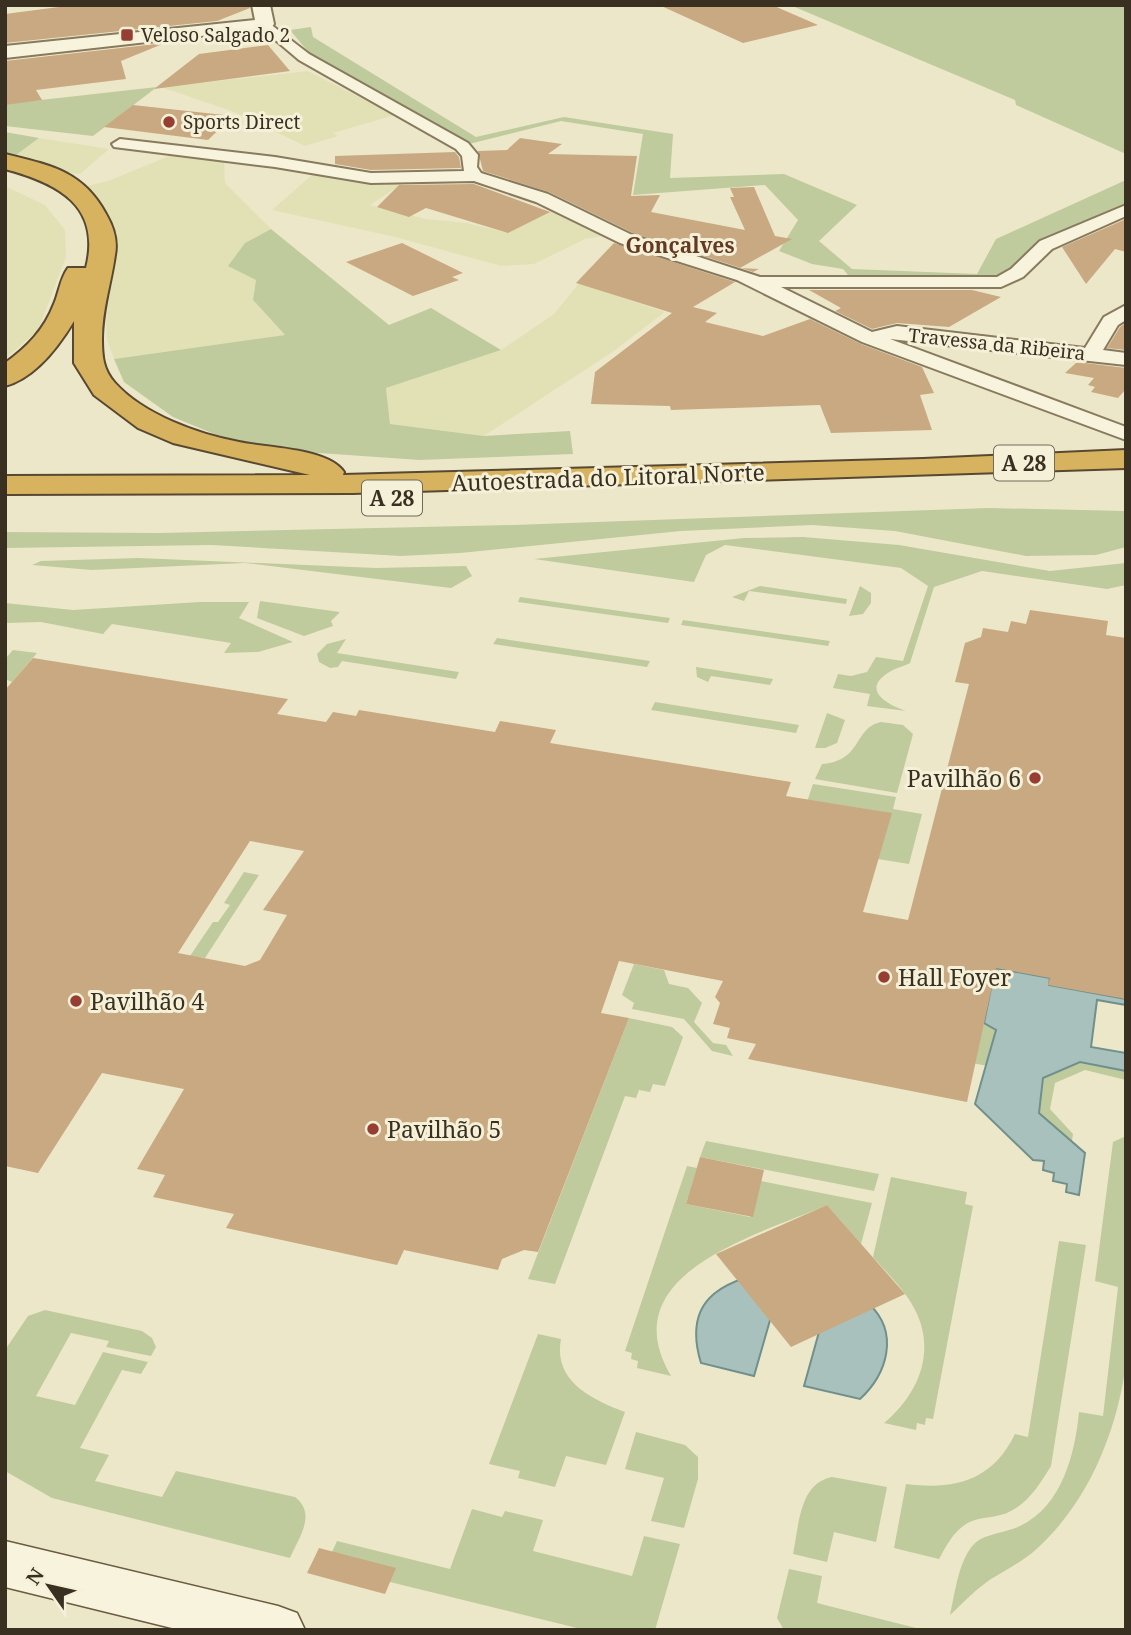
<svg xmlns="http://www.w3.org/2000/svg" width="1131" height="1635" font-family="'Noto Serif',serif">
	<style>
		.farmland { fill: #e2e1b6 }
		.green { fill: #bfcb9d }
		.water { fill: #a9c1bd; stroke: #70908c; stroke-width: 2 }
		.building { fill: #c9a981; fill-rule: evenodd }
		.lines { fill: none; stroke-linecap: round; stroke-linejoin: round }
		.minor-casing { stroke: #887a5e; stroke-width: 4 }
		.tertiary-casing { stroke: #887a5e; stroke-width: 4 }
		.secondary-casing { stroke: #6a5b41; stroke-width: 3 }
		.motorway-casing { stroke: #574832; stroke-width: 4 }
		.minor { fill: #f8f3dc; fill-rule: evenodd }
		.tertiary { fill: #f8f3dc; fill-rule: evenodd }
		.secondary { fill: #f8f3dc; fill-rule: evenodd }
		.motorway { fill: #d7b25f; fill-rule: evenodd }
		.poi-dot { fill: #953e31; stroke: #f5f0d8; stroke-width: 2.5 }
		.labels { text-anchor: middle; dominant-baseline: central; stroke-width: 6; stroke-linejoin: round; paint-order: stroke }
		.far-poi-label { font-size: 19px; fill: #3a3021; stroke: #f5f0d8; text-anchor: start }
		.far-street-label { font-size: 19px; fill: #3a3021; stroke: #f5f0d8 }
		.far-neighbourhood-label { font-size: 21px; font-weight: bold; fill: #643922; stroke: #f5f0d8 }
		.shield { fill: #f5f0d8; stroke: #726a58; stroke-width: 2 }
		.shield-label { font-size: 21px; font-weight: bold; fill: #3a3021 }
		.street-label { font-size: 23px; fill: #3a3021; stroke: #f5f0d8 }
		.poi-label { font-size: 23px; fill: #3a3021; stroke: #f5f0d8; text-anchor: start }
	</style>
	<rect width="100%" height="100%" fill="#ede7c9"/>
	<g class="farmland">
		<polygon points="308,71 395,115 333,133 338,136 305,146 234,112 161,87"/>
		<polygon points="39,138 109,149 80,174 69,173 16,155"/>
		<polygon points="174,154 224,160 225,183 271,229 245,243 256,280 253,300 285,335 114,359 107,340 106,322 116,237 103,207 82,187 108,181"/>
		<polygon points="313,174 370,182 405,182 370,205 426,219 467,223 508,233 553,209 602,236 585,239 534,264 501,266 395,237 272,210"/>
		<polygon points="5,186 45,205 65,230 66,257 38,330 5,359"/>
		<polygon points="579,283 665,312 611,353 484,436 390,424 386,388 501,350 554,314"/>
	</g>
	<g class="green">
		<polygon points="790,5 1126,5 1126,154 1016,105 1015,100"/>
		<polygon points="311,27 313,37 476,137 564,117 673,134 670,178 784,174 857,205 819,241 852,269 977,274 996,239 1126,180 1126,207 1008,274 996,277 852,280 843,269 812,264 779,251 798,220 765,185 633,195 643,134 561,121 469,144 310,54 290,30"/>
		<polygon points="157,87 93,136 5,126 5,104"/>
		<polygon points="5,132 39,138 16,155 5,153"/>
		<polygon points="271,229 389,325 431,308 501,350 386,388 390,424 484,436 570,431 573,454 420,460 248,448 173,417 124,382 114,359 285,335 253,300 256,280 228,266 245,243"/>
		<polygon points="988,508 1126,511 1126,547 1096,555 1026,556 895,531 812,525 681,531 460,553 401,556 212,545 5,548 5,532 159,533 514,525"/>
		<path d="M 803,537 L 899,545 L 1050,571 L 1126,563 L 1126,585 L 1107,589 L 982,571 L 934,587 L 910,663 C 902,667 892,669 885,675 C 862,692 891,706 906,711 L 867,706 L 870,694 L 833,688 L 838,674 L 851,676 L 867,672 L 876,657 L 903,661 L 928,586 L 901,568 L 725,545 L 706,555 L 694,582 L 534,559 L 744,538 Z"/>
		<polygon points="139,558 376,568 466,566 472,576 451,588 245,563 92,570 32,565 41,561"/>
		<polygon points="760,586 847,599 846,604 749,591 744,601 732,597"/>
		<polygon points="860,586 871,593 871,603 863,614 849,616"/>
		<polygon points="520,597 670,618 668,623 518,602"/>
		<polygon points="260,601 340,612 331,621 333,626 304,636 257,618"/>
		<polygon points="200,602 249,602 239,618 293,642 258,652 224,653 231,643 112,624 103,634 41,622 5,623 5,603 73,610"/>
		<polygon points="683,620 830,641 828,646 681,625"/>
		<polygon points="497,638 650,661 647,667 493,644"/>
		<polygon points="346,639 337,653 459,672 456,679 342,661 338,667 330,668 319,662 317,654 327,644"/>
		<polygon points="13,650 37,653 12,682 5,679 5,659"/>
		<polygon points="696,667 773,679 770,685 711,676 708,682 697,677"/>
		<polygon points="655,702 799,725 796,733 651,710"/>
		<polygon points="827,713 845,720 837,743 825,748 815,748"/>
		<path d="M 881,722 L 903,725 L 913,734 L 897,793 L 815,779 L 822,764 C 863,761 853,728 881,722 Z"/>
		<polygon points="813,784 896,797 893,809 922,814 909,864 878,859 889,813 828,803 822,821 796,835"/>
		<polygon points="244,872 259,875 205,958 190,956 213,922 218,922 230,905 224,903"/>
		<polygon points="634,964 664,970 669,984 688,988 702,1003 694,1022 713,1043 726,1045 733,1056 712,1051 684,1019 632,1009 634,1003 622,995"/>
		<polygon points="629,1018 672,1027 683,1037 665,1086 653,1084 650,1092 639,1090 636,1098 625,1096 555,1284 528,1279"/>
		<polygon points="984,1023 996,1030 988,1066 971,1063"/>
		<polygon points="1080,1062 1126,1071 1126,1080 1085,1070 1055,1083 1050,1109 1073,1134 1072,1141 1039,1113 1043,1078"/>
		<path d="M 1126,1136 L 1126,1363 C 1117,1433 1087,1506 1032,1553 C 1019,1563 1005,1571 991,1579 C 976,1589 963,1603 950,1615 C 955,1594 959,1553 979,1540 C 991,1533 1007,1532 1020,1526 C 1062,1506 1075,1454 1079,1412 L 1103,1416 L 1118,1287 L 1095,1281 L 1113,1142 Z"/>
		<polygon points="706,1141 879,1174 874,1191 700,1157"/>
		<path d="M 687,1166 L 697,1168 L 686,1204 L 750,1217 L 761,1181 L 872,1203 L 861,1244 L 827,1205 C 759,1235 610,1273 671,1376 L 637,1368 L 638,1361 L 631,1359 L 632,1353 L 625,1351 Z"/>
		<path d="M 891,1177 L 967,1192 L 965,1204 L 973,1206 L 933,1419 L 926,1418 L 925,1425 L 917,1423 L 916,1430 L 884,1423 C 919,1394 937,1350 914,1308 C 904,1289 887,1273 873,1257 Z"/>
		<path d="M 1059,1241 L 1086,1245 L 1051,1466 C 1040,1484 1028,1504 1007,1513 C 997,1517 985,1517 975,1520 C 956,1526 948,1543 939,1559 L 894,1548 L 906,1484 C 955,1490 992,1481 1015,1434 L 1028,1437 Z"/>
		<path d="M 45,1310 L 142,1331 L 152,1338 L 156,1347 L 151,1356 L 106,1347 L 109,1341 L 71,1333 L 36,1396 L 75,1405 L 103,1352 L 148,1362 L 141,1374 L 122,1370 L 80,1448 L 109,1455 L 95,1481 L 162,1497 L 176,1471 L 295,1497 C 317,1514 299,1537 290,1558 L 52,1498 L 5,1471 L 5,1350 L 28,1316 Z"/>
		<path d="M 538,1334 L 561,1339 C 553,1381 591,1399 625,1412 L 606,1465 L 566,1456 L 555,1487 L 518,1478 L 520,1471 L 489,1464 Z"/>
		<polygon points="636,1432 685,1445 698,1457 698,1479 684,1528 651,1521 664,1478 625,1469"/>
		<path d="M 832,1477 L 887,1487 L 876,1542 L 834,1532 L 827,1562 L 793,1554 C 799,1526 799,1483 832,1477 Z"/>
		<polygon points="472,1509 502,1517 505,1511 543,1520 533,1551 632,1576 644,1536 680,1544 655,1630 585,1630 390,1582 332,1552 337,1541 450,1569"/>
		<polygon points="789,1569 822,1576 817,1603 924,1630 784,1630 777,1618"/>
	</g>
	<g class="water">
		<polygon points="995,968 1050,978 1049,985 1126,999 1126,1005 1097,1000 1091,1047 1126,1053 1126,1071 1080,1062 1043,1078 1039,1113 1085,1153 1079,1195 1066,1192 1067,1184 1053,1181 1054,1173 1043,1170 1044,1161 1033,1160 975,1104 996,1030 984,1023"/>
		<path d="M 785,1268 L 754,1376 L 701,1363 C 680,1294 729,1279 785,1268 Z"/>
		<path d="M 834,1278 C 845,1286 859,1294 869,1304 C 900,1333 887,1374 860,1399 L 804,1386 Z"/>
	</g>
	<g class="building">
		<polygon points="74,5 249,5 250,8 217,21 5,43 5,14"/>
		<polygon points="659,5 772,5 818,25 743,43"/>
		<polygon points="165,43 121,61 126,79 36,90 42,100 5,105 5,61"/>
		<polygon points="268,45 290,71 154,89 199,54"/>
		<polygon points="133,105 233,116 208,140 104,127"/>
		<polygon points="520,138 562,144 548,154 637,156 631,196 660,195 651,212 745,230 730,197 734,197 730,188 754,187 775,236 792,239 740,268 759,269 753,272 633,233 549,192 483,171 478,151 507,150"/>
		<polygon points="455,152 459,157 461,168 371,170 335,164 335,156"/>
		<polygon points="474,184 550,212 508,233 426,208 409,217 377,207 399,185"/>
		<polygon points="1126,219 1126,252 1115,249 1086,284 1062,247"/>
		<polygon points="402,243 463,273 452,277 459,280 413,296 346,262"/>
		<polygon points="614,243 735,282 693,307 717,313 705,322 763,336 810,319 861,344 922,367 934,393 920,395 932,430 831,433 820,405 671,410 670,406 591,404 595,372 672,313 576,283"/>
		<polygon points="809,290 972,290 1001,297 949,327 897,323 872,329 835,311 841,308"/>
		<polygon points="1126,323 1126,350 1107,348 1120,327"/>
		<polygon points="1077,362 1126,368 1126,389 1118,398 1091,392 1095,387 1088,385 1094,378 1065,373"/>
		<path d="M 1030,610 L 1108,621 L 1106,635 L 1126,638 L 1126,999 L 1048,985 L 1050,978 L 996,968 L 967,1102 L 748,1059 L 756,1044 L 727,1038 L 730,1028 L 713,1024 L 720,1003 L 715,997 L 723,981 L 619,961 L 601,1013 L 629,1018 L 538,1252 L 524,1250 L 502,1259 L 498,1270 L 404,1250 L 397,1265 L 226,1228 L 234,1214 L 153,1197 L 165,1175 L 137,1169 L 184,1089 L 102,1073 L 38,1173 L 5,1166 L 5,690 L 33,658 L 288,699 L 277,714 L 326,722 L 333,712 L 356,716 L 359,710 L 495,732 L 500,721 L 556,730 L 550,743 L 791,782 L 786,796 L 892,813 L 863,912 L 908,920 L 969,684 L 955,682 L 965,643 L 981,637 L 983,628 L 1008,632 L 1011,621 L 1026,624 ZM 250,841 L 304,851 L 263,910 L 287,915 L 260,960 L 245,966 L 178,953 Z"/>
		<polygon points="700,1157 764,1170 753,1217 686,1204"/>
		<polygon points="827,1205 905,1294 791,1347 716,1254"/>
		<polygon points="319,1548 396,1568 385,1594 307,1573"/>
	</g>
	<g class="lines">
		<defs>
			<polygon id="minor" points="265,20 309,54 468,143 478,155 477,167 481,173 548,194 632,235 760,277 997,277 1011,269 1040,241 1126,205 1126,216 1052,249 1023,277 1001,287 781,287 872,332 897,326 1085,348 1104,317 1126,305 1126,320 1118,325 1103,350 1126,353 1126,365 890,339 1126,427 1126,440 862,342 737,280 620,243 536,202 474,181 371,183 275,167 114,147 112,144 120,139 275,157 371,173 464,171 462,156 456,149 299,60 260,27 260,21"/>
			<polygon id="tertiary" points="252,5 270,5 274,24 271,28 5,58 5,46 255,20"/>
			<polygon id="secondary" points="5,1541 278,1606 297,1613 305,1630 180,1630 5,1587"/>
			<path id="motorway" d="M 5,154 C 50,165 83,171 106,214 C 113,226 118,240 115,255 C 111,284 102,309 102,339 C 102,356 103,370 115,383 C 144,415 198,434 239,442 C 266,448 328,448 344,472 L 343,475 L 923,459 L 1126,450 L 1126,468 L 353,493 L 5,494 L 5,476 L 310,475 L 173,443 L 138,428 L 94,395 L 74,363 L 74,321 C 59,346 35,378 5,386 L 5,363 C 27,347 44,330 54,304 C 59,293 60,279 68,268 L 86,268 C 102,205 57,183 5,169 Z"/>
		</defs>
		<use href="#minor" class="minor-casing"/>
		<use href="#tertiary" class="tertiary-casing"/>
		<use href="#secondary" class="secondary-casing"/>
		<use href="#motorway" class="motorway-casing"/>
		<use href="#minor" class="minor"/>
		<use href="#tertiary" class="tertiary"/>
		<use href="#secondary" class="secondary"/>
		<use href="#motorway" class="motorway"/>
	</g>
	<g class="poi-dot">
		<rect x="120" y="28" width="14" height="14" rx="3.5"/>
		<circle cx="169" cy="122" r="7"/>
		<circle cx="1035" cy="778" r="7"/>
		<circle cx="884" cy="977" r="7"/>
		<circle cx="76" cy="1001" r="7"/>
		<circle cx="373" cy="1129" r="7"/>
	</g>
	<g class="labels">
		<g class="far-poi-label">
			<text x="141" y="35">Veloso Salgado 2</text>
			<text x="183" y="122">Sports Direct</text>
		</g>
		<g class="far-street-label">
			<text transform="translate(997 344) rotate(6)">Travessa da Ribeira</text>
		</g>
		<g class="far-neighbourhood-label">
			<text x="680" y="245">Gonçalves</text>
		</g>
		<g class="shield">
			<rect x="994" y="445.5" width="60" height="35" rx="5"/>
			<rect x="362" y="480.5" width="60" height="35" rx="5"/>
		</g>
		<g class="shield-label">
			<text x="1024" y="463">A 28</text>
			<text x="392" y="498">A 28</text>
		</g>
		<g class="street-label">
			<text transform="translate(608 477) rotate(-2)">Autoestrada do Litoral Norte</text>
		</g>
		<g class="poi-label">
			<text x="1021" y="778" text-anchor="end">Pavilhão 6</text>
			<text x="898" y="977">Hall Foyer</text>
			<text x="90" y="1001">Pavilhão 4</text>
			<text x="387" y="1129">Pavilhão 5</text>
		</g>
	</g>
	<rect width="1131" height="1635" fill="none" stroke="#3a3021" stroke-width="14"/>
	<g transform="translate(49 1586) rotate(304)" stroke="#f5f0d8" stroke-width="5" paint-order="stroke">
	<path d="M0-5L12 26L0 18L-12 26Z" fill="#3a3021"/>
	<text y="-10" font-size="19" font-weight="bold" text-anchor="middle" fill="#3a3021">N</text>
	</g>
</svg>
